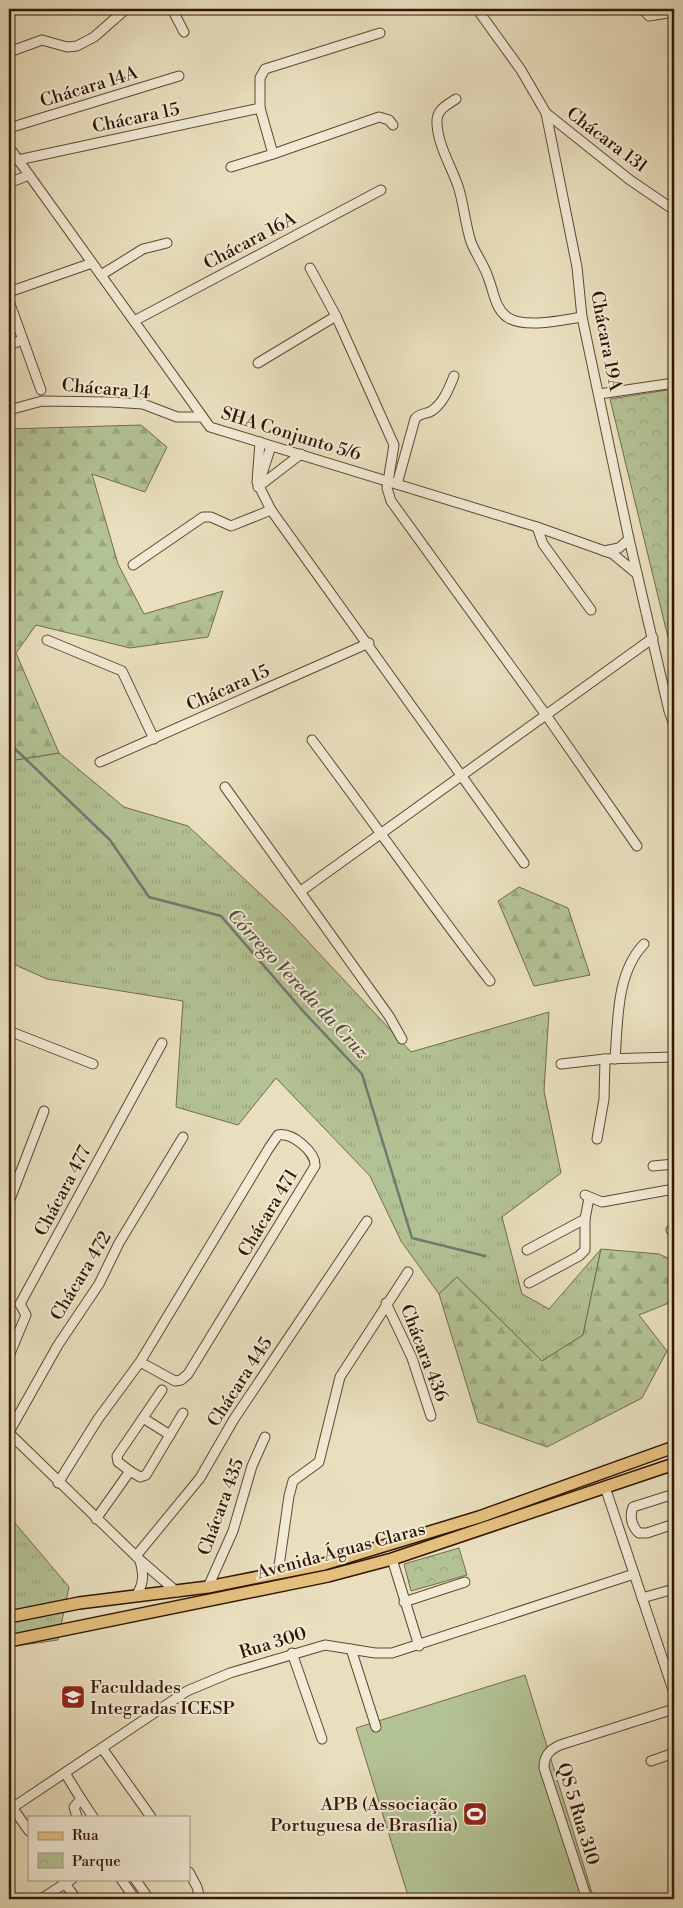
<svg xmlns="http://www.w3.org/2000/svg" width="683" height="1908" font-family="'Libre Bodoni',serif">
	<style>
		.grass { fill: url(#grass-tufts); stroke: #736c4c }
		.forest { fill: url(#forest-firs); stroke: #736c4c }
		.park { fill: url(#park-crowns); stroke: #736c4c }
		.garden { fill: #b3c294; stroke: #736c4c }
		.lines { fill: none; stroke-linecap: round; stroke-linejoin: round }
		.stream { stroke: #707971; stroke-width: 2.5 }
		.minor-casing { stroke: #604832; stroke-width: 11 }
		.major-casing { stroke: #331504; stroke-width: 14 }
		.minor { stroke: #f1ead5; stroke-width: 9 }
		.major { stroke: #e4c07f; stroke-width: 11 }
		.labels { text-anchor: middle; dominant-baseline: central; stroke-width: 4; stroke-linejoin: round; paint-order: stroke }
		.street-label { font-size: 18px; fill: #331504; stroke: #f1ead5 }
		.poi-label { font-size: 18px; fill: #331504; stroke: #f1ead5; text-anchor: start }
		.water-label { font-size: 19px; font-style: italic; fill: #574f43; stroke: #f1ead5 }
	</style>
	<defs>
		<pattern id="grass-tufts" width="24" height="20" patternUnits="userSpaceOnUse" patternTransform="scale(1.25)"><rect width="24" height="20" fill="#b3c294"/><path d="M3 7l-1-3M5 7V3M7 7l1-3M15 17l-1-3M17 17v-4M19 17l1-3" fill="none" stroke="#9aa67e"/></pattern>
		<pattern id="forest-firs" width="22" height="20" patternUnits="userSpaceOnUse" patternTransform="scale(1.25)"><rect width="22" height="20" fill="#b3c294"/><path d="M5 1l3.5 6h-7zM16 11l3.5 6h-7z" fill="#9aa67e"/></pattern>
		<pattern id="park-crowns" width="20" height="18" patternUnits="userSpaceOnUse" patternTransform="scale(1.25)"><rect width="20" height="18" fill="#b3c294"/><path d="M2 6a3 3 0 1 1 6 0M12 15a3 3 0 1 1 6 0" fill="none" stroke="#9aa67e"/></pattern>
	</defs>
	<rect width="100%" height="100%" fill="#e9dfbe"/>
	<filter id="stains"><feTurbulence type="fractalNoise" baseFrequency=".004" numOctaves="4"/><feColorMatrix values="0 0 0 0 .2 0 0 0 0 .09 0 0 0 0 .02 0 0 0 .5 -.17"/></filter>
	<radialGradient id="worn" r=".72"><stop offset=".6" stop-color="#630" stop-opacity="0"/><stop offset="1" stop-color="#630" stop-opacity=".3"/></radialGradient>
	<g class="grass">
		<polygon points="59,753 124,807 188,826 287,919 411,1052 549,1012 544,1091 561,1173 502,1217 522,1294 549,1309 601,1249 583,1335 542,1361 457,1277 439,1294 401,1241 370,1176 276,1078 238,1125 176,1107 183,1001 47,979 9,962 9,761"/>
		<polygon points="9,1516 69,1587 58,1640 9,1647"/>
	</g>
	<g class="forest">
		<polygon points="141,425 167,447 145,492 92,474 118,564 144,614 223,591 208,637 130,648 36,625 16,653 59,753 9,761 9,585 14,585 9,575 9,429"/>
		<polygon points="519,887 568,908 590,975 534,986 498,901"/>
		<polygon points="601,1249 659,1254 674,1261 674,1301 639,1315 667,1351 642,1398 547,1447 478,1422 439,1294 457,1277 542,1361 583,1335"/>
	</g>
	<g class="park">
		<polygon points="674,389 674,662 610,399"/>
		<polygon points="459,1548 467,1575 411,1591 404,1564"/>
	</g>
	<polygon class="garden" points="525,1675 594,1899 409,1899 356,1728"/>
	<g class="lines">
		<polyline class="stream" points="9,743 110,840 149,897 221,916 303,1011 362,1074 412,1238 485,1256"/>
		<defs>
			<g id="minor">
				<polyline points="172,9 184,32"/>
				<polyline points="477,9 521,70 546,113 577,267 582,317 629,539 669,711 674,725"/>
				<polyline points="643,9 649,16 674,12"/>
				<polyline points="9,52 42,40 67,47 77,46 94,37 126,9"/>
				<path d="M 456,99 C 445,106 436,110 437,124 C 438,145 451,166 458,186 C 464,204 465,224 471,242 C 476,255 485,266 489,280 C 494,293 495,308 507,317 C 524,329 563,320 582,317"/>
				<polyline points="546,113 630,180 674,210"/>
				<polyline points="9,128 179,76"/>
				<polyline points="9,147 210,427 537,527 613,554 637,574"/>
				<polyline points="273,154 379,117 389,120 393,125"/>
				<polyline points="18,160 260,108 260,78 265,69 380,33"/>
				<polyline points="231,167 273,154 260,108"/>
				<polyline points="9,183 29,175"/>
				<polyline points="310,268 336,316 394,445 387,488 391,501 546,715 637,846"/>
				<polyline points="101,275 143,249 167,243"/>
				<polyline points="9,292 92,263"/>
				<polyline points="9,301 41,390"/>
				<polyline points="134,321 381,190"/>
				<polyline points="9,345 22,340"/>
				<polyline points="258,363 336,316"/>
				<polyline points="599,394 674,383"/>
				<polyline points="9,410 42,401 111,402 143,404 177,417 201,417"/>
				<polyline points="260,442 257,482 271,510 524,863"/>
				<polyline points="261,477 271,446"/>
				<path d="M 397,484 L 415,419 C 420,412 427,415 433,410 C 444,402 449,388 454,376"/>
				<polyline points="258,487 301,454"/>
				<polyline points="537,527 543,544 591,610"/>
				<polyline points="604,551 619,548 629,539"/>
				<polyline points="133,565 203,517 211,517 231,526 271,510"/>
				<polyline points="47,640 122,671 154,739"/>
				<path d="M 312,740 C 372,820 429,902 490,981"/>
				<polyline points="100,762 369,643"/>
				<polyline points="225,787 389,1016 402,1039"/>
				<polyline points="301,891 653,638"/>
				<polyline points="9,1031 93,1064"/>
				<path d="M 615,1059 C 618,1021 616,973 644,944"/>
				<polyline points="561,1064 605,1059 674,1057"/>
				<polyline points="597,1139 604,1099 605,1059"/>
				<polyline points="653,1166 674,1164"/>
				<polyline points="585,1195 602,1202 674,1189"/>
				<polyline points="9,1202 44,1111"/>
				<polyline points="671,1230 674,1232"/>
				<polyline points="527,1250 585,1219"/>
				<polyline points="529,1283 579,1256 585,1250 585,1219 589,1198"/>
				<polyline points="386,1303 412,1358 431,1416"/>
				<polyline points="9,1356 26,1315 20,1304 162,1043"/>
				<polyline points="143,1418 170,1435"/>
				<polyline points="9,1432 58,1345 99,1284 119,1243 183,1137"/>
				<polyline points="9,1433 140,1560 177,1592"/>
				<polyline points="130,1471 140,1477 146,1475 183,1413"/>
				<path d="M 58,1483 L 98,1419 L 140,1362 L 269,1148 L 278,1135 C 292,1132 316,1152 315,1166 L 188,1374 L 181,1380 L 175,1381 L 140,1362"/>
				<polyline points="605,1487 674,1693"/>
				<path d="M 674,1494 L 633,1507 C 629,1516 632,1527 639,1533 L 647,1533 L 674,1524"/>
				<polyline points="96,1519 130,1471 118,1462 117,1456 162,1390"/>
				<polyline points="136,1556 200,1478 234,1419 367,1221"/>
				<polyline points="392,1559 419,1646"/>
				<polyline points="278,1573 289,1496 293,1481 319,1462 340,1377 408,1272"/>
				<polyline points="208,1587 233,1531 252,1466 265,1437"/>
				<path d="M 136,1596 C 144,1583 144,1575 140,1561"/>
				<polyline points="642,1598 674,1589"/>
				<polyline points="404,1602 465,1582"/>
				<polyline points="351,1649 376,1727"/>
				<polyline points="292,1653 322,1739"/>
				<polyline points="102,1748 151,1817"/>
				<polyline points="651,1761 674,1753"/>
				<polyline points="65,1773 81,1799 74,1807 77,1817"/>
				<polyline points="81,1799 93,1817"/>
				<polyline points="12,1807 29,1831"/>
				<polyline points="9,1810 187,1691 230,1673 325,1645 375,1653 392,1653 634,1574"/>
				<polyline points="189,1872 197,1887 200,1899"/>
				<polyline points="62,1879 76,1899"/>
				<polyline points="121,1879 135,1899"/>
				<polyline points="135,1879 149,1899"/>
				<polyline points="41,1899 72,1879"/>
				<path d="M 587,1899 L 544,1768 C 544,1756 549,1750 560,1745 L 674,1709"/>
			</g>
			<g id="major">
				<polyline points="9,1617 79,1603 208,1587 324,1564 479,1517 674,1447"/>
				<polyline points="9,1641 328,1576 392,1559 674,1464"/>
			</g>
		</defs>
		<use href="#minor" class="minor-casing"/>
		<use href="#major" class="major-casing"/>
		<use href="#minor" class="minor"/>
		<use href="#major" class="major"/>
	</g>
	<defs>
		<symbol id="school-square" viewBox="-11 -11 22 22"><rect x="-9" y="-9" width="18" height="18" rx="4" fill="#8f2418" stroke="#f1ead5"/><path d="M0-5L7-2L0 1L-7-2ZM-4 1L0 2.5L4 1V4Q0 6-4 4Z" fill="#fff"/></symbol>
		<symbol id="stadium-square" viewBox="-11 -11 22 22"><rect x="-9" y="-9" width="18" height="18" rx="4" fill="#8f2418" stroke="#f1ead5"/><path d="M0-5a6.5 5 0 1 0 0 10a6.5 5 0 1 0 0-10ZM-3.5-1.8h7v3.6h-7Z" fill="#fff"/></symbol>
	</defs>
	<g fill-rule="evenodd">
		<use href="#school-square" x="59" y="1683" width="28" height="28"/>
		<use href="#stadium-square" x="461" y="1800" width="28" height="28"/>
	</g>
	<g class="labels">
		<g class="street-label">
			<text transform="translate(89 87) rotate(-17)">Chácara 14A</text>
			<text transform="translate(136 118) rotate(-12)">Chácara 15</text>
			<text transform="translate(607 140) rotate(37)">Chácara 131</text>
			<text transform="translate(250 241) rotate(-28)">Chácara 16A</text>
			<text transform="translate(606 341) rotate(79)">Chácara 19A</text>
			<text transform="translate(106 389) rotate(5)">Chácara 14</text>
			<text transform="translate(291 434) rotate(17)">SHA Conjunto 5/6</text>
			<text transform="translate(228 688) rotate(-24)">Chácara 15</text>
			<text transform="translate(63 1191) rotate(-62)">Chácara 477</text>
			<text transform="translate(268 1213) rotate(-59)">Chácara 471</text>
			<text transform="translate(81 1276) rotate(-59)">Chácara 472</text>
			<text transform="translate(424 1353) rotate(69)">Chácara 436</text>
			<text transform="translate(240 1382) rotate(-57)">Chácara 445</text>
			<text transform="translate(221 1507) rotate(-70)">Chácara 435</text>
			<text transform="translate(341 1551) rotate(-15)">Avenida Águas Claras</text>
			<text transform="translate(273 1643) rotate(-17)">Rua 300</text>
			<text transform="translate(578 1814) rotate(73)">QS 5 Rua 310</text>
		</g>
		<g class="poi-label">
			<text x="90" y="1687">Faculdades<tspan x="90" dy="21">Integradas ICESP</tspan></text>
			<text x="458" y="1804" text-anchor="end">APB (Associação<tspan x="458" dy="21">Portuguesa de Brasília)</tspan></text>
		</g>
		<g class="water-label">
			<text transform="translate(298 984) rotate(47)">Córrego Vereda da Cruz</text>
		</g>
	</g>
	<rect width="683" height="1908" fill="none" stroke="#e9dfbe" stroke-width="30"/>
	<rect x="10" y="10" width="663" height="1888" fill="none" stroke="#331504" stroke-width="2.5"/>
	<rect x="15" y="15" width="653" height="1878" fill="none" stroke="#331504"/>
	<rect x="28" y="1816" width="162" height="65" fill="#f1ead5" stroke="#a59581"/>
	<rect x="38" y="1832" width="25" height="8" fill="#e4c07f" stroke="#a59581"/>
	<text x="72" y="1840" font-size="15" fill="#331504">Rua</text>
	<rect x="38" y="1853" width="25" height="15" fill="url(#park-crowns)" stroke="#a59581"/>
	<text x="72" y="1866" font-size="15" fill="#331504">Parque</text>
	<rect width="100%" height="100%" filter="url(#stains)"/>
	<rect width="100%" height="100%" fill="url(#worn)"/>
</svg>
